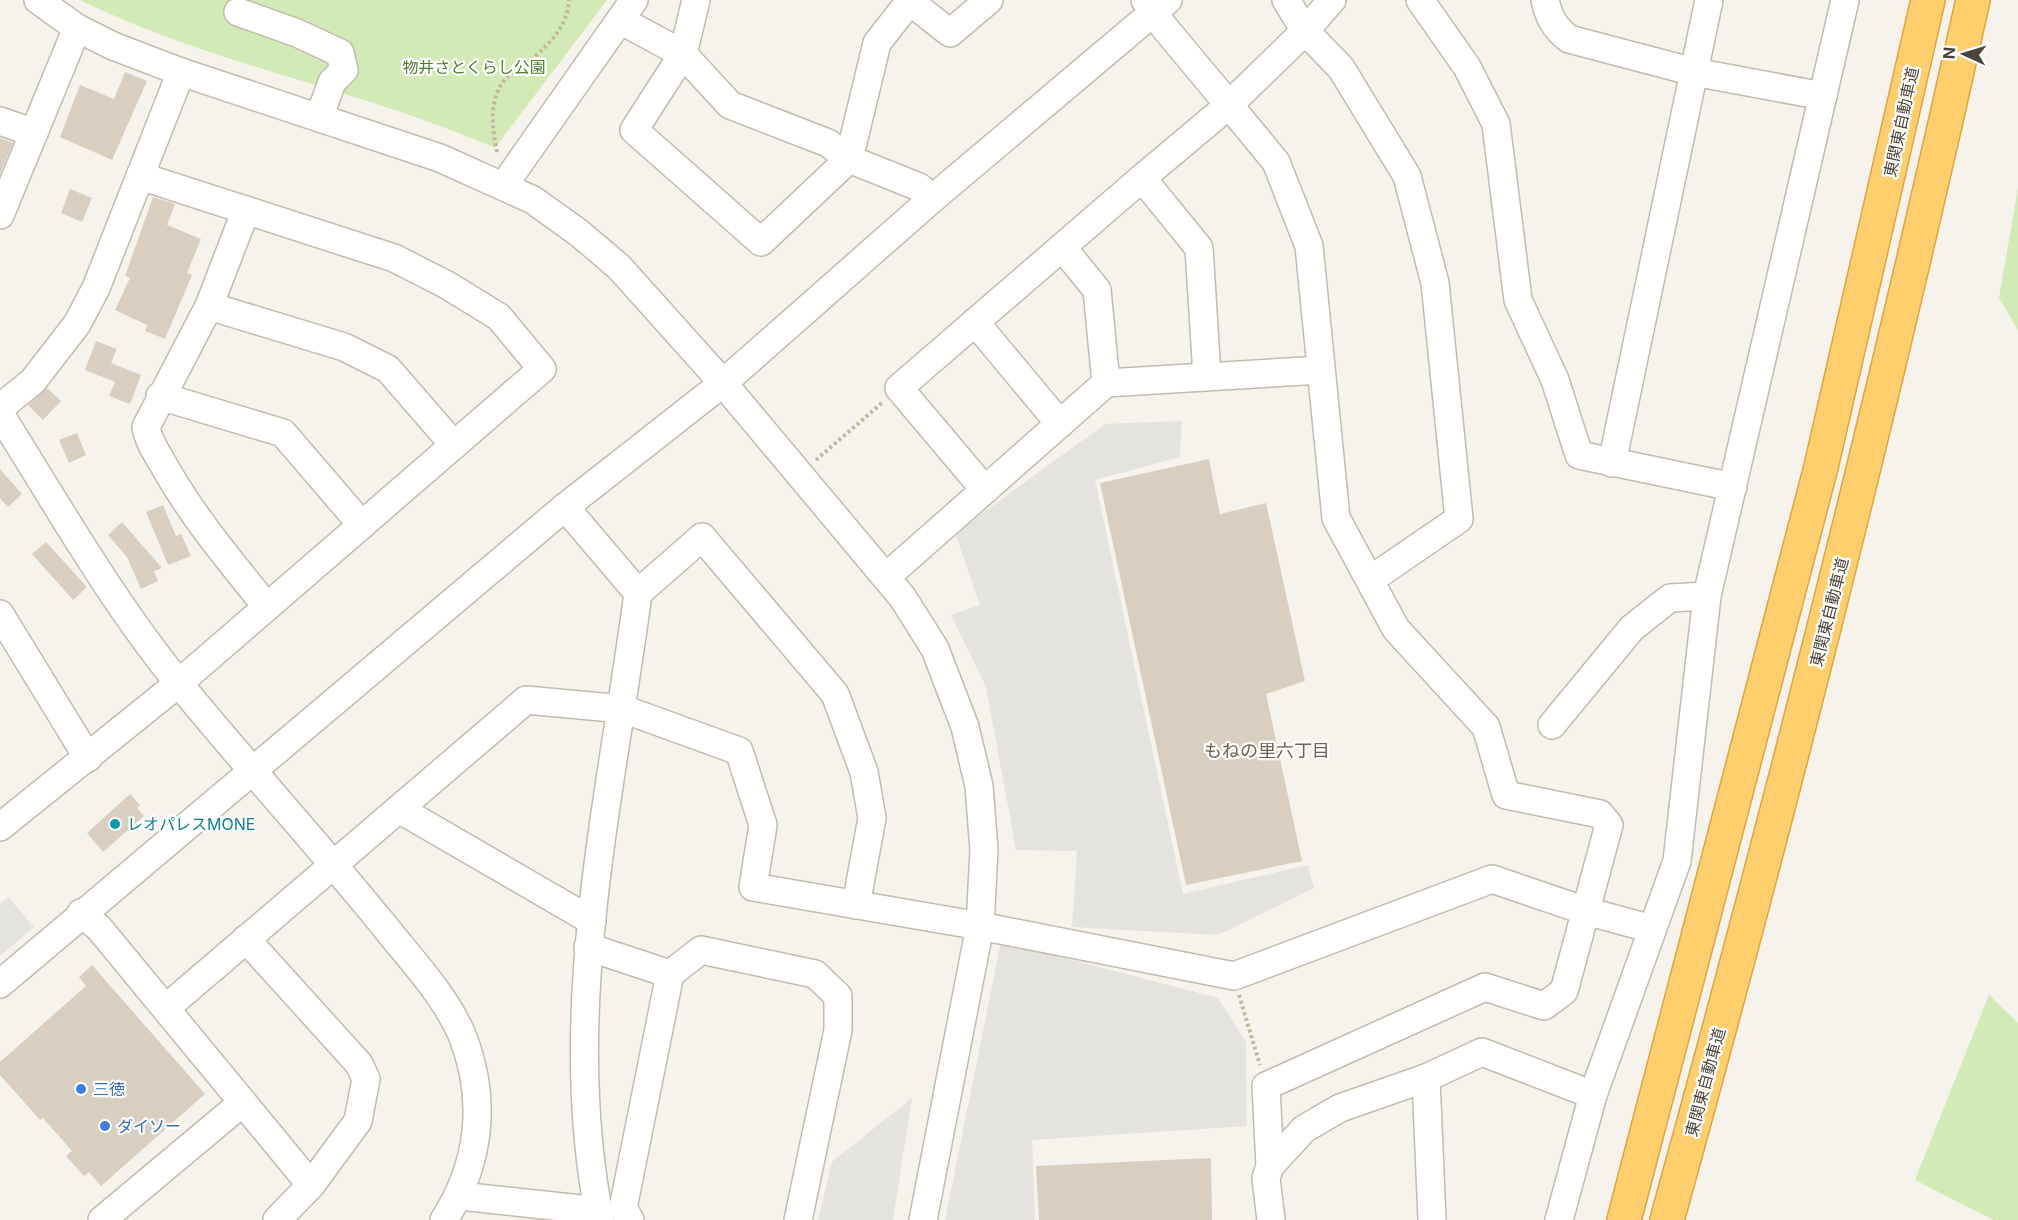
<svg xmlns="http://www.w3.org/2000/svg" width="2018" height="1220" font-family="Inter,'Noto Sans JP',sans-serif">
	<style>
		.green { fill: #d2eab5 }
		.parking { fill: #e5e3e0 }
		.building { fill: #d8cfc1 }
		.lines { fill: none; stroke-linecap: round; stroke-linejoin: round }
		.minor-casing { stroke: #c2bbae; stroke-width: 30 }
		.highway-casing { stroke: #e0a43c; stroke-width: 36 }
		.path { stroke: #c4b79f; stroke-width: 4; stroke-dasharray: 3 3; stroke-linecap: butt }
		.minor { stroke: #fff; stroke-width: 27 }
		.highway { stroke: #ffcf6e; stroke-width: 33 }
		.culture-dot { fill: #0f9aa8; stroke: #fff; stroke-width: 2 }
		.shop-dot { fill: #3f7fe0; stroke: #fff; stroke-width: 2 }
		.labels { text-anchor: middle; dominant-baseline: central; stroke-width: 4.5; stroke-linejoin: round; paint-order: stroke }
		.park-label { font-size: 16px; fill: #4a7f2a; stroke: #fff }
		.street-label { font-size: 16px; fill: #4b4439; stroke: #fff }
		.culture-label { font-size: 16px; fill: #0d838f; stroke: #fff; text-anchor: start }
		.shop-label { font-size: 16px; fill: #366cbe; stroke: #fff; text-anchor: start }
		.neighbourhood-label { font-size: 18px; fill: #6e6250; stroke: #fff }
	</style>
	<rect width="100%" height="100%" fill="#f6f3ec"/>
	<g class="green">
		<path d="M 80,0 L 607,0 L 495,148 C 360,89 212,65 80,0 Z"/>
		<polygon points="2018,188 2018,330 1999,298"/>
		<polygon points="1989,995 2018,1023 2018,1220 1994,1220 1915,1180"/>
	</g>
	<g class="parking">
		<polygon points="1182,421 1180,457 1095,480 1183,894 1308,865 1314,888 1218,935 1072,927 1077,851 1016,850 986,687 951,615 980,605 955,533 1105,424"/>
		<polygon points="8,897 34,927 0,956 0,904"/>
		<polygon points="1001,941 1218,998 1246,1042 1247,1126 1032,1140 1035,1220 945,1220"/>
		<polygon points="912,1098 893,1220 818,1220 832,1162"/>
	</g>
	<g class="building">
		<polygon points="125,72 147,81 112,160 60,137 80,85 114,99"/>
		<polygon points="0,138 13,143 0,174"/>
		<polygon points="70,189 92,198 82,222 61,213"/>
		<polygon points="153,197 175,204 167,225 201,239 187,273 192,275 165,339 145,331 147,325 115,310 130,278 125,276"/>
		<polygon points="96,341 117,349 111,363 141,375 130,404 109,396 115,382 85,370"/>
		<polygon points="47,388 61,401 43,420 28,405"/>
		<polygon points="77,433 86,455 69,463 59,440"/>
		<polygon points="1209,459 1220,514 1266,503 1305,681 1266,694 1302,861 1186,885 1100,483"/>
		<polygon points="0,469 22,494 8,507 0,498"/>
		<polygon points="163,505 176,536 181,534 191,556 168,565 146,512"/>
		<polygon points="122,522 162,568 154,571 158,581 141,589 127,557 108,535"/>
		<polygon points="46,542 87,587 73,600 32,554"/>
		<polygon points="130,794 140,805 137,808 144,816 103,852 87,833"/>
		<polygon points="92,965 205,1094 101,1186 89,1172 84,1176 66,1156 72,1151 43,1118 40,1120 0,1075 0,1062 86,986 79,977"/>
		<polygon points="1211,1158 1212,1220 1039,1220 1036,1166"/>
	</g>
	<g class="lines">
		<defs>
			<g id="minor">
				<polyline points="38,0 77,28 113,46 181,72 440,158 533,200 579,233 619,267 723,383 903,598 935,649 965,727 979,786 984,850 980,926 923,1220"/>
				<polyline points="696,0 683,54 634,130 761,242 849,159 877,43 910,1"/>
				<polyline points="908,0 950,33 989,0"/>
				<polyline points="1145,0 1164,27 1229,105 1305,31 1332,0"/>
				<polyline points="1286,0 1305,31 1341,68 1407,176 1435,283 1459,519 1370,580"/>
				<polyline points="1420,0 1467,67 1496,124 1518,300 1555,380 1579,455 1733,487"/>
				<path d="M 1545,0 C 1549,18 1555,28 1569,39 L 1694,72 L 1823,96"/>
				<polyline points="238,12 297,33 340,53 344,70 332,82 319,118"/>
				<polyline points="620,20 683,54 730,105 828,143 849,159 919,187 932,199"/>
				<polyline points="0,121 34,133"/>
				<polyline points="1142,178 1229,105 1276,162 1309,246 1336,518 1396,629 1486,727 1506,795 1600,814 1609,825 1564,991 1544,1006 1485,987 1266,1086 1270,1166"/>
				<polyline points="504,185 634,0"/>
				<path d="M 246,210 L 209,306 L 146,427 C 148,440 156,452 163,464 C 192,516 230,561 267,607"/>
				<polyline points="0,215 77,28"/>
				<polyline points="1062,247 1097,290 1106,383"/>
				<polyline points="209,306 344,347 388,369 454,445"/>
				<polyline points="975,322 1060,424"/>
				<polyline points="160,396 283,433 362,525"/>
				<polyline points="0,408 33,381 77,324 96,288 181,72"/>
				<path d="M 0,414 C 58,506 112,602 181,686 C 248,768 319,845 386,928 C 412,961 445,995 462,1035 C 487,1098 481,1162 444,1220"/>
				<polyline points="1612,463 1709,0"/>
				<polyline points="985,490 899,388 1142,178 1199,248 1207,376"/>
				<path d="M 565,507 L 638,593 C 611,799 558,1012 600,1220"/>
				<polyline points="886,577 1106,383 1321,370"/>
				<polyline points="638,593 702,537 835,694 864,772 872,818 856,905"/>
				<polyline points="0,614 88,758"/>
				<polyline points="1552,725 1632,628 1670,598 1707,596"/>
				<polyline points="399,809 592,921"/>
				<polyline points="0,827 179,683 542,369 499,317 447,285 394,258 140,176"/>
				<polyline points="81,913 99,928 311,1185"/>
				<polyline points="246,939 359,1064 366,1079 358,1121 311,1185 277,1220"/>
				<polyline points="588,947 670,974"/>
				<polyline points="0,984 565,507 723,383 932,199 1168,0"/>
				<polyline points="166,1008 526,700 623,709 739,751 763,825 753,887 980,926 1234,976 1492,879 1586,911 1652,929"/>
				<polyline points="1426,1078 1432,1220"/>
				<polyline points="460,1196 599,1211"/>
				<polyline points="102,1220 242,1103"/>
				<polyline points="630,1220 623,1208 670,974 701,950 815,974 838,996 838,1030 798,1220"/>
				<polyline points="1271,1220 1266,1178 1270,1166 1304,1129 1340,1108 1426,1078 1482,1052 1593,1095"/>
				<polyline points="1559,1220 1593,1095 1677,861 1707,596 1845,0"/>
			</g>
			<g id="highway">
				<polyline points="1624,1220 1821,467 1928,0"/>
				<path d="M 1667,1220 C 1779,816 1882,410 1973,0"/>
			</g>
		</defs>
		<use href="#minor" class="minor-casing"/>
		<use href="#highway" class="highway-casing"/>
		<g class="path">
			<path d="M 497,152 C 493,132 490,112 497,93 C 504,74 520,69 533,58 C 551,43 568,24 569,0"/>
			<polyline points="816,460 883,402"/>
			<polyline points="1239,995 1260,1065"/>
		</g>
		<use href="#minor" class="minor"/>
		<use href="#highway" class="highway"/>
	</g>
	<circle class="culture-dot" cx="115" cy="824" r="6"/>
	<g class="shop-dot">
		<circle cx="81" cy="1089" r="6"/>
		<circle cx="105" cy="1126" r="6"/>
	</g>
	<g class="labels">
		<g class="park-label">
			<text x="474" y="67">物井さとくらし公園</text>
		</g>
		<g class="street-label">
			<text transform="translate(1901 122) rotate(-78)">東関東自動車道</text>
			<text transform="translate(1829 612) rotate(-76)">東関東自動車道</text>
			<text transform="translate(1705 1082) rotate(-75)">東関東自動車道</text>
		</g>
		<g class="culture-label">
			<text x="127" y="824">レオパレスMONE</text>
		</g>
		<g class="shop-label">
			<text x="93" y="1089">三徳</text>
			<text x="117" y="1126">ダイソー</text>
		</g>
		<g class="neighbourhood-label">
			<text x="1267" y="750">もねの里六丁目</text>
		</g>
	</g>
	<g transform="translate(1964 54) rotate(274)" stroke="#ffffff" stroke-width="4.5" paint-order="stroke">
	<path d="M0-4.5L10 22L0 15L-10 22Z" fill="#4b4439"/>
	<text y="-9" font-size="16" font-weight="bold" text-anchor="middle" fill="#4b4439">N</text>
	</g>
</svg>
